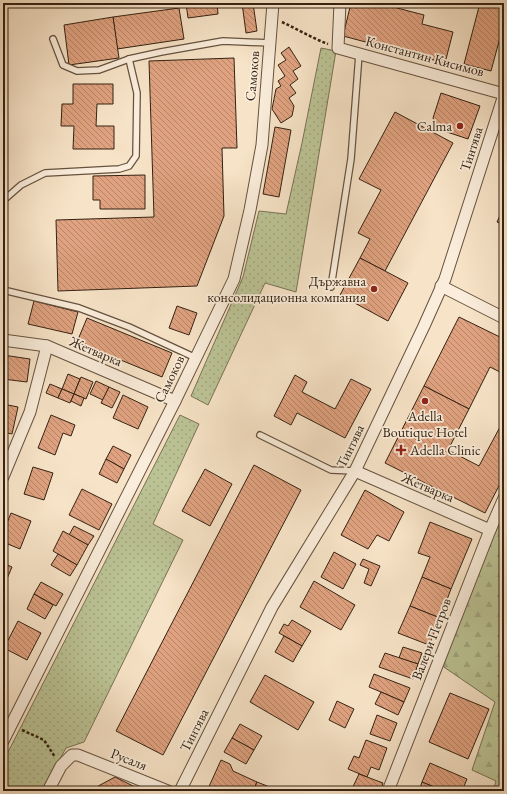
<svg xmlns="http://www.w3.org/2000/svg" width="507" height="794" font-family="'EB Garamond',serif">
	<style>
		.grass { fill: url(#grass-dots); stroke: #787354 }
		.forest { fill: url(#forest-firs); stroke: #787354 }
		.building { fill: url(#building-back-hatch); stroke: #342212 }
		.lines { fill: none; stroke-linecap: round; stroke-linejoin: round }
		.lane-casing { stroke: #65523f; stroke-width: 8 }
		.street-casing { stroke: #65523f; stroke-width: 13 }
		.path { stroke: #342212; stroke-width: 2.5; stroke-dasharray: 3 2; stroke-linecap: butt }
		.lane { stroke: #faeddb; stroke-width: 5.5 }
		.street { stroke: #faeddb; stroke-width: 11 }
		.poi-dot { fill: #8f2418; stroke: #faeddb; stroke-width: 1.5 }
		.labels { text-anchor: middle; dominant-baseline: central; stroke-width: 3.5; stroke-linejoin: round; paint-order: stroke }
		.street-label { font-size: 14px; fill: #342212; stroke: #faeddb }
		.poi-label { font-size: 14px; fill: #342212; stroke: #faeddb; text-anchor: end }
	</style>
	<defs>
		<pattern id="grass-dots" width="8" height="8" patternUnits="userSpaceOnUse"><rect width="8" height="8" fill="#bcc496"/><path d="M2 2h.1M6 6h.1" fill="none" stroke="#a2a880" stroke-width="1.8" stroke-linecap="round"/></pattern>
		<pattern id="forest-firs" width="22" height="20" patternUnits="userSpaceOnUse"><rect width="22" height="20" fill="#bcc496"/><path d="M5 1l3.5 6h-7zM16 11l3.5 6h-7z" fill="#a2a880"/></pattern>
		<pattern id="building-back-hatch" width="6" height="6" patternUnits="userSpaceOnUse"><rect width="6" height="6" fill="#e0a280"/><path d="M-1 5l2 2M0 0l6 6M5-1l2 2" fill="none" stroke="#b68467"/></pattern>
	</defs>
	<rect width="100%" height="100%" fill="#f7e3c7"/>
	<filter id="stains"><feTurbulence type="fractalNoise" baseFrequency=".005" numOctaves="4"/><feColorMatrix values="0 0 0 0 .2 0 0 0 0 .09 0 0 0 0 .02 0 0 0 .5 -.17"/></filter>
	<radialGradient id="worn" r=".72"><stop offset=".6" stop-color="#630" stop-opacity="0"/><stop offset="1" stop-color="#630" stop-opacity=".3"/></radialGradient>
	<g class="grass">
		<polygon points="321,48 336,51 296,292 265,283 208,405 191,396 243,277 259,211 286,214 302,143"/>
		<polygon points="180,415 199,424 153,524 183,540 84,742 66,748 42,791 3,791 3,762"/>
	</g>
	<polygon class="forest" points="504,498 504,791 493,791 496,781 472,770 495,702 438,663"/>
	<g class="building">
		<polygon points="186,3 217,3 218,14 188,18"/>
		<polygon points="242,3 253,3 257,31 246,33"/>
		<polygon points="351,3 378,3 424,15 422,24 453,32 445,63 343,36"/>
		<polygon points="480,3 504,3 504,23 491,71 464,64"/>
		<polygon points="179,8 184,39 117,49 113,17"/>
		<polygon points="113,17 119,58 69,65 64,25"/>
		<polygon points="289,47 301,66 293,71 298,79 290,85 296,93 289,98 294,106 292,116 281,123 272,109 276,89 281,86 278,81 285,76 278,65 286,60 281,53"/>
		<polygon points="234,58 237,148 222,148 224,216 197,286 58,291 56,220 154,217 149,61"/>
		<polygon points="73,84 113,84 113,104 97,104 96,126 114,126 114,149 73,149 74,126 61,126 62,104 73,104"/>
		<polygon points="441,93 480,106 468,139 438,129 433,118"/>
		<polygon points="395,112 453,143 385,271 360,258 370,239 358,233 381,190 359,179"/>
		<polygon points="275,127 291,130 279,197 263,194"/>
		<polygon points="145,175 145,209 100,209 100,200 93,200 93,176"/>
		<polygon points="504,207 504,225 497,222"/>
		<polygon points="360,258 408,283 388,321 340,295"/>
		<polygon points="34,301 78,312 72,334 28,324"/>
		<polygon points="177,306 197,313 189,335 169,328"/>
		<polygon points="459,317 504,339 504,374 490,367 469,409 424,386"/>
		<polygon points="87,318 172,353 162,377 77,342"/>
		<polygon points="3,355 30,359 27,382 3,379"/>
		<polygon points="68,374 80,379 74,394 62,389"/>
		<polygon points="295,375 307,382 302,392 335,409 351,379 371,389 345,438 297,413 291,425 274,416"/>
		<polygon points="81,377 93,382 86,399 74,394"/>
		<polygon points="96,381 109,387 103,400 90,394"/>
		<polygon points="50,384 62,389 58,398 46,393"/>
		<polygon points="424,386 469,409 448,450 479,466 500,427 504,429 504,476 485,513 385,463"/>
		<polygon points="109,387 120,392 112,408 101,403"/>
		<polygon points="62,389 74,394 70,403 58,398"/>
		<polygon points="74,394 84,398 81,406 71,401"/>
		<polygon points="123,395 148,407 138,429 113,418"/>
		<polygon points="3,404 18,407 12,434 3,432"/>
		<polygon points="51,415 75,425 71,436 63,433 55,455 38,448"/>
		<polygon points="113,446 131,455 124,469 106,459"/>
		<polygon points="106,459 124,469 117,483 99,474"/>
		<polygon points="254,465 301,490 163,755 116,731"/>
		<polygon points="33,467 53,473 44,500 24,494"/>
		<polygon points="205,469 232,484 210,526 182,511"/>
		<polygon points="82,489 112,504 99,530 69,515"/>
		<polygon points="365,490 404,512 389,541 377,535 368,549 341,535"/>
		<polygon points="11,513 31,521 20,549 3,542 3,533"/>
		<polygon points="430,522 472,539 451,589 422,577 430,557 418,553"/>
		<polygon points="504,524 504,533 500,531"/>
		<polygon points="74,526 94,536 88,545 69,535"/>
		<polygon points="63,531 88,545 77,565 53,551"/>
		<polygon points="334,552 356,564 343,589 321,577"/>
		<polygon points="58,554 77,565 70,576 51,565"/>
		<polygon points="363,559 380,566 371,586 364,583 369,569 360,565"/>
		<polygon points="3,563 12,567 3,588"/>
		<polygon points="422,577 451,589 440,618 410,606"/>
		<polygon points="314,581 355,605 341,630 300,607"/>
		<polygon points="41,582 63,594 56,606 34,594"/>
		<polygon points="34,594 53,605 45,619 27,609"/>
		<polygon points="410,606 440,618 429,645 398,633"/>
		<polygon points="292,620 311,631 302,646 279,633 284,624 288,626"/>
		<polygon points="18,621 41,633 27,660 4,648"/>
		<polygon points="284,636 302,646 293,662 275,652"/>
		<polygon points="403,647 422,653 418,664 399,658"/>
		<polygon points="385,653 418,664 413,679 379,667"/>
		<polygon points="374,674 410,688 404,702 381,692 369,687"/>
		<polygon points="265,675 314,702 298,730 250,702"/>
		<polygon points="381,692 404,702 398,715 375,704"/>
		<polygon points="450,693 489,709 468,759 429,742"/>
		<polygon points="337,701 354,709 345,728 329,720"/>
		<polygon points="377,715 397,723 390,741 370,734"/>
		<polygon points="240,724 262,736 254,750 232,738"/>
		<polygon points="232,738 254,750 246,764 224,752"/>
		<polygon points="366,740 387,748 379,770 371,767 367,777 348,769 354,756 359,758"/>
		<polygon points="221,760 230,764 233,771 257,782 253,791 207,791"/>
		<polygon points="430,763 467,779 462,791 444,791 422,782"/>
		<polygon points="359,774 383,783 380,791 351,791"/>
		<polygon points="115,777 143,791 89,791"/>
		<polygon points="257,782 280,791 253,791"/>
		<polygon points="422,782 444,791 419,791"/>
	</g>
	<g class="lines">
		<defs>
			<g id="lane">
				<polyline points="53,39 63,65 77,71 99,70 129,59 161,52 223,41 270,43"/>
				<polyline points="5,199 21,185 45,173 119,169 129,166 136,156 137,93 129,59"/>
				<polyline points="331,287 351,159 359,54"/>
				<polyline points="3,290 79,308 129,327 196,358"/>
				<polyline points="260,435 331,470 355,471"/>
			</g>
			<g id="street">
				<polyline points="340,3 338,48 504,94"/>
				<polyline points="441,286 504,318"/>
				<polyline points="3,340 47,346 175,401"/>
				<polyline points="355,471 490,530"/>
				<polyline points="3,477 30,412 47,346"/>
				<polyline points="3,741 175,401 234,279 250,210 262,145 273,3"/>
				<polyline points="48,791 61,766 72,755 78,755 168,791"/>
				<polyline points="180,791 272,607 355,471 424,326 445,279 504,95"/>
				<polyline points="388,791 490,530 504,498"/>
			</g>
		</defs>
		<use href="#lane" class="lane-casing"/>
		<use href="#street" class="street-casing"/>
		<g class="path">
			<path d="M 282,22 C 297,29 312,38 328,44"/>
			<polyline points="22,730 44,740 55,757"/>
		</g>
		<use href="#lane" class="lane"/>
		<use href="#street" class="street"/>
	</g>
	<g class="poi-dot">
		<circle cx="460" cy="126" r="4"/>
		<circle cx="374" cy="289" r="4"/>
		<circle cx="425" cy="401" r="4"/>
		<path d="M399 444h4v4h4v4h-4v4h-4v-4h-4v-4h4z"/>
	</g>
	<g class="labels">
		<g class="street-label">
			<text transform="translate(425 56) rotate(15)">Константин Кисимов</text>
			<text transform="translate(252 76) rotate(-85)">Самоков</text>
			<text transform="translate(471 149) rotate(-72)">Тинтява</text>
			<text transform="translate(96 351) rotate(23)">Жетварка</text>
			<text transform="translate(169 379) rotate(-64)">Самоков</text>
			<text transform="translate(350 446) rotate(-64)">Тинтява</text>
			<text transform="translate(428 487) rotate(23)">Жетварка</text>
			<text transform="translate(431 639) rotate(-69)">Валери Петров</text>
			<text transform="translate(194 730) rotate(-63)">Тинтява</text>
			<text transform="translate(129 759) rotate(21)">Русаля</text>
		</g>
		<g class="poi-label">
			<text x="452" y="126">Calma</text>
			<text x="366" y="281">Държавна<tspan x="366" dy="16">консолидационна компания</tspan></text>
			<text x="425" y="416" text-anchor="middle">Adella<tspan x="425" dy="16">Boutique Hotel</tspan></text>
			<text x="410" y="450" text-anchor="start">Adella Clinic</text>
		</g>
	</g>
	<rect width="507" height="794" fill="none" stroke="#f7e3c7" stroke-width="16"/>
	<rect x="4" y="4" width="499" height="786" fill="none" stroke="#342212" stroke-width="2"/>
	<rect x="8" y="8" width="491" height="778" fill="none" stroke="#342212"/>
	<rect width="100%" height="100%" filter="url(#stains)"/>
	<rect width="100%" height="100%" fill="url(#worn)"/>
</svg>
